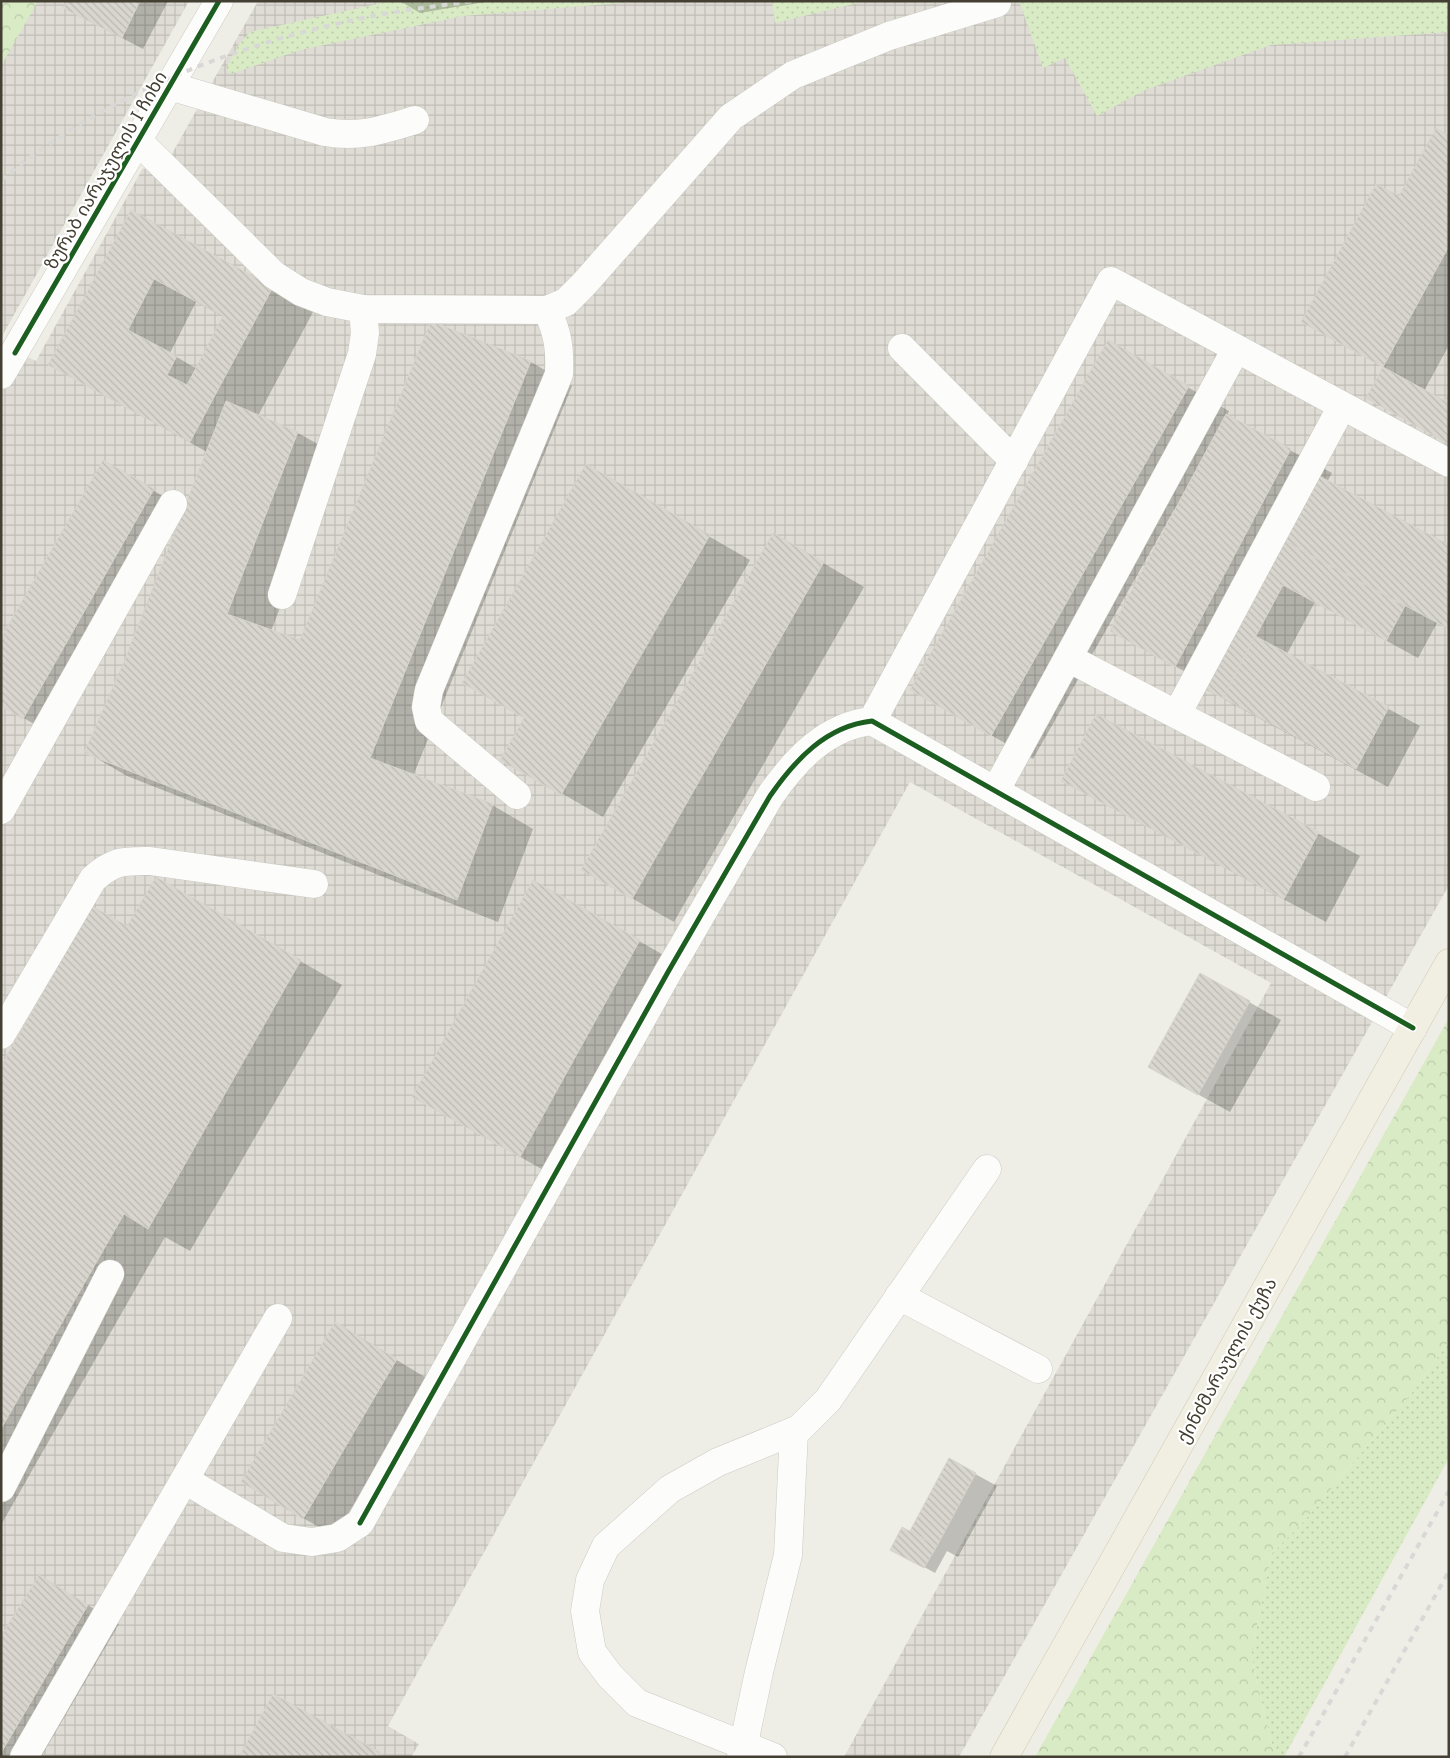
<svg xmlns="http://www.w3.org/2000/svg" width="1450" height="1758" font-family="'Noto Sans','Noto Sans Georgian',sans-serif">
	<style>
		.industrial { fill: url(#industrial-grid) }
		.green { fill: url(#green-dots) }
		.forest { fill: url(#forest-crowns) }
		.shadow { fill: #0003; fill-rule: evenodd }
		.building { fill: url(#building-back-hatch); stroke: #d6d4cc; fill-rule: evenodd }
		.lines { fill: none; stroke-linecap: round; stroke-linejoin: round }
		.minor-casing { stroke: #cccbc4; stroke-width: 29 }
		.major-casing { stroke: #d1cbb3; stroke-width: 29 }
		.minor { stroke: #fcfcfb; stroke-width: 28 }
		.major { stroke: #f1eee2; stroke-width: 28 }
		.rail { stroke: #d8d8d7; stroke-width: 4; stroke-dasharray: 6 6; stroke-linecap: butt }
		.cycleway-casing { stroke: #fff; stroke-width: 8 }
		.cycleway { stroke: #1b5e20; stroke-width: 5 }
		.labels { text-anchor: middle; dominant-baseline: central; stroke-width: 4.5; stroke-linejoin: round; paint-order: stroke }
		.street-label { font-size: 18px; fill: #443f33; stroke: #fff }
	</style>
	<defs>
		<pattern id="industrial-grid" width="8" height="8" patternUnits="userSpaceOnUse" patternTransform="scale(1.25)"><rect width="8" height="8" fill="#dedcd4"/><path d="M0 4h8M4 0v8" fill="none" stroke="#c0beb6"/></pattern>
		<pattern id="green-dots" width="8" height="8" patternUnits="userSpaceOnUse" patternTransform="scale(1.25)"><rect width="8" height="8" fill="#d9ebc5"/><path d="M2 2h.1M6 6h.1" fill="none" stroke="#bbcbaa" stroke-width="1.8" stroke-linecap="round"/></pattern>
		<pattern id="forest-crowns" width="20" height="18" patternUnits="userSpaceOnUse" patternTransform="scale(1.25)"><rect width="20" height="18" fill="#d9ebc5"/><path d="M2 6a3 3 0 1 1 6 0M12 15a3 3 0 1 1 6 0" fill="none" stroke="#bbcbaa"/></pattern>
		<pattern id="building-back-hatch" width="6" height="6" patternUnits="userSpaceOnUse" patternTransform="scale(1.25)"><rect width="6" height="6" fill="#d8d6cf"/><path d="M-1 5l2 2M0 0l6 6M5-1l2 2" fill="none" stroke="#bbb9b2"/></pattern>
	</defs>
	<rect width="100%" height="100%" fill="#eeede6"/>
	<g class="industrial">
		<polygon points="1,1 189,1 1,338"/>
		<polygon points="258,1 1449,1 1449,885 959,1757 844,1757 1271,983 910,782 388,1726 419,1744 411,1757 1,1757 1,345 36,361 143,168 160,175"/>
	</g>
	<g class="green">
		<polygon points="391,1 646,1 463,16 300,50 231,74 226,68 239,44 250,32"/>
		<polygon points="772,1 866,1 775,23"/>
		<polygon points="1019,1 1449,1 1449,32 1271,45 1145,90 1097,116 1065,58 1043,68"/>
		<polygon points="1449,1340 1449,1458 1284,1757 1275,1757 1251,1656 1271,1554 1304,1521 1420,1383"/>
	</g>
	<g class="forest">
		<polygon points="1,1 38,1 1,66"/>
		<polygon points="1449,1018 1449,1340 1420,1383 1304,1521 1271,1554 1251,1656 1275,1757 1035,1757"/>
	</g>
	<g class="shadow">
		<polygon points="68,1 168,1 143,49 65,8"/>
		<polygon points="400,1 491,1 420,13"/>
		<polygon points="1449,137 1449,345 1424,391 1445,403 1449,443 1367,398 1384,367 1344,345 1400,198"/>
		<path d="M 132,212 L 313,312 L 258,416 L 298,433 L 339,456 L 271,631 L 301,641 L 432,322 L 531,362 L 572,386 L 413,776 L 492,805 L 533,829 L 498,922 L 127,776 L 86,752 L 125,662 L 180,518 L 55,736 L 1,705 L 103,461 L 185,509 L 207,452 L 50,365 ZM 196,302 L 224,317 L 197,369 L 170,353 Z"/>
		<polygon points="1109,342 1229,411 1227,416 1332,473 1327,482 1449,546 1449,629 1437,623 1418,658 1315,602 1287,654 1420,726 1388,787 1229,702 1198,684 1200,680 1112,631 1176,511 1174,510 1033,759 912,690"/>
		<polygon points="587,466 750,560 603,817 502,759 526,718"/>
		<polygon points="774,534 864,587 674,922 582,870"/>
		<polygon points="1096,715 1360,856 1326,922 1062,781"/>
		<polygon points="156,878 342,985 190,1251 165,1237 1,1525 1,1069 128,928"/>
		<polygon points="534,881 681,965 561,1180 455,1120"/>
		<polygon points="1200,974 1281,1020 1230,1112 1181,1085"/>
		<polygon points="367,1342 428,1379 335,1536 303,1518"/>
		<polygon points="950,1460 997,1486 958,1557 947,1551 935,1573 892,1549 910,1532"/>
		<polygon points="71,1595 119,1624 41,1757 1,1757 1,1638"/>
	</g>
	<g class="building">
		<polygon points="67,1 140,1 122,38 63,8"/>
		<polygon points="1436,128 1449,136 1449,246 1383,367 1301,322 1376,184 1399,196"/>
		<path d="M 131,210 L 273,287 L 190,442 L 48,365 ZM 154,279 L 223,316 L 187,385 L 167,375 L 177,356 L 128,330 Z"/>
		<polygon points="431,321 531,361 370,758 493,804 457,900 84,753 124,662 226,401 298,432 227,614 300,640"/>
		<polygon points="1108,340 1189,386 991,736 910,690"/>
		<polygon points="1383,367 1445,401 1449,393 1449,444 1366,398"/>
		<polygon points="1226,414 1291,449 1175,667 1110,631"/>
		<polygon points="103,460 154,489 23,719 1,706 1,638"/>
		<polygon points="586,464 710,535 561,795 500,760 524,718 462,683"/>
		<polygon points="1310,471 1449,545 1449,629 1275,536"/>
		<polygon points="773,533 824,562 632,899 581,870"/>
		<polygon points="1275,536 1405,606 1386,641 1283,585 1223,698 1196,685"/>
		<polygon points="1255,636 1389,707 1356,769 1223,698"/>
		<polygon points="1096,714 1319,832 1284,899 1061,781"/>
		<polygon points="156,877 301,960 148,1229 124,1214 1,1429 1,1066 92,906 127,926"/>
		<polygon points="533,880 640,940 520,1157 412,1097"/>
		<polygon points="1200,973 1250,1001 1198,1095 1148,1067"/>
		<polygon points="335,1322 397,1359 303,1519 241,1482"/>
		<polygon points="949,1458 976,1473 937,1546 910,1531"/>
		<polygon points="902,1527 937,1546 924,1568 890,1550"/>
		<polygon points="39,1575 88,1605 1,1753 1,1636"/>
		<polygon points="273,1694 380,1752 377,1757 239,1757"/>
	</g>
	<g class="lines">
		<defs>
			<g id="minor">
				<path d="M 170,86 L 325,132 C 360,138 382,130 415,120"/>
				<polyline points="138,141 274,275 301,292 327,302 363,309 547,310 566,302 584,284 731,117 793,75 889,36 997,3"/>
				<polyline points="902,348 1014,461"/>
				<polyline points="1,375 219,1"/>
				<polyline points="282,595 362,354 365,333 363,309"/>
				<polyline points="1068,658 1316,787"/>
				<polyline points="1177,714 1342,406"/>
				<polyline points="872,721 1111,281 1449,463"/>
				<polyline points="996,790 1236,349"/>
				<path d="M 517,795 L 429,721 L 426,707 L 429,690 L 559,374 C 560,348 558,333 547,310"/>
				<polyline points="1,810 173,504"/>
				<path d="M 1,1035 L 93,879 C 114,860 123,861 150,861 L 314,884"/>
				<polyline points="899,1296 1038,1369"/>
				<path d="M 185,1480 L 283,1538 L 312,1542 L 337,1538 L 360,1523 L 668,972 L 770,796 C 795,760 826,726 872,721 L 1413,1028"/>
				<polyline points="1,1488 110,1274"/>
				<polyline points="24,1757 278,1318"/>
				<polyline points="741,1757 759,1672 788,1555 794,1431"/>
				<polyline points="773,1757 637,1703 610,1676 592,1652 585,1611 590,1580 606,1546 670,1489 718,1462 799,1429 828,1400 987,1169"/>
			</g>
			<polyline id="major" points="1004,1757 1449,963"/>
		</defs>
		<use href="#minor" class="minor-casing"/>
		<use href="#major" class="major-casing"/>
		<use href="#minor" class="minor"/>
		<use href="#major" class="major"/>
		<g class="rail">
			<path d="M 1,180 C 103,95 238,43 368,17 C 402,10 438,6 473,1"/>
			<polyline points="1299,1757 1449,1491"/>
			<polyline points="1345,1757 1449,1571"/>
		</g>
		<defs>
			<g id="cycleway">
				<polyline points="15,353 219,1"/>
				<path d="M 360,1523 L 668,972 L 770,796 C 795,760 826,726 872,721 L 1413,1028"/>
			</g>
		</defs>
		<use href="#cycleway" class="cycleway-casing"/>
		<use href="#cycleway" class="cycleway"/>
	</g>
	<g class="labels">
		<g class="street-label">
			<text transform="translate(105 170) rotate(-60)">ზურაბ იარაჯულის I ჩიხი</text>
			<text transform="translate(1226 1360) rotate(-61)">ქინძმარაულის ქუჩა</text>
		</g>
	</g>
	<rect width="1450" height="1758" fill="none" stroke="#443f33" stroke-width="5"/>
</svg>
